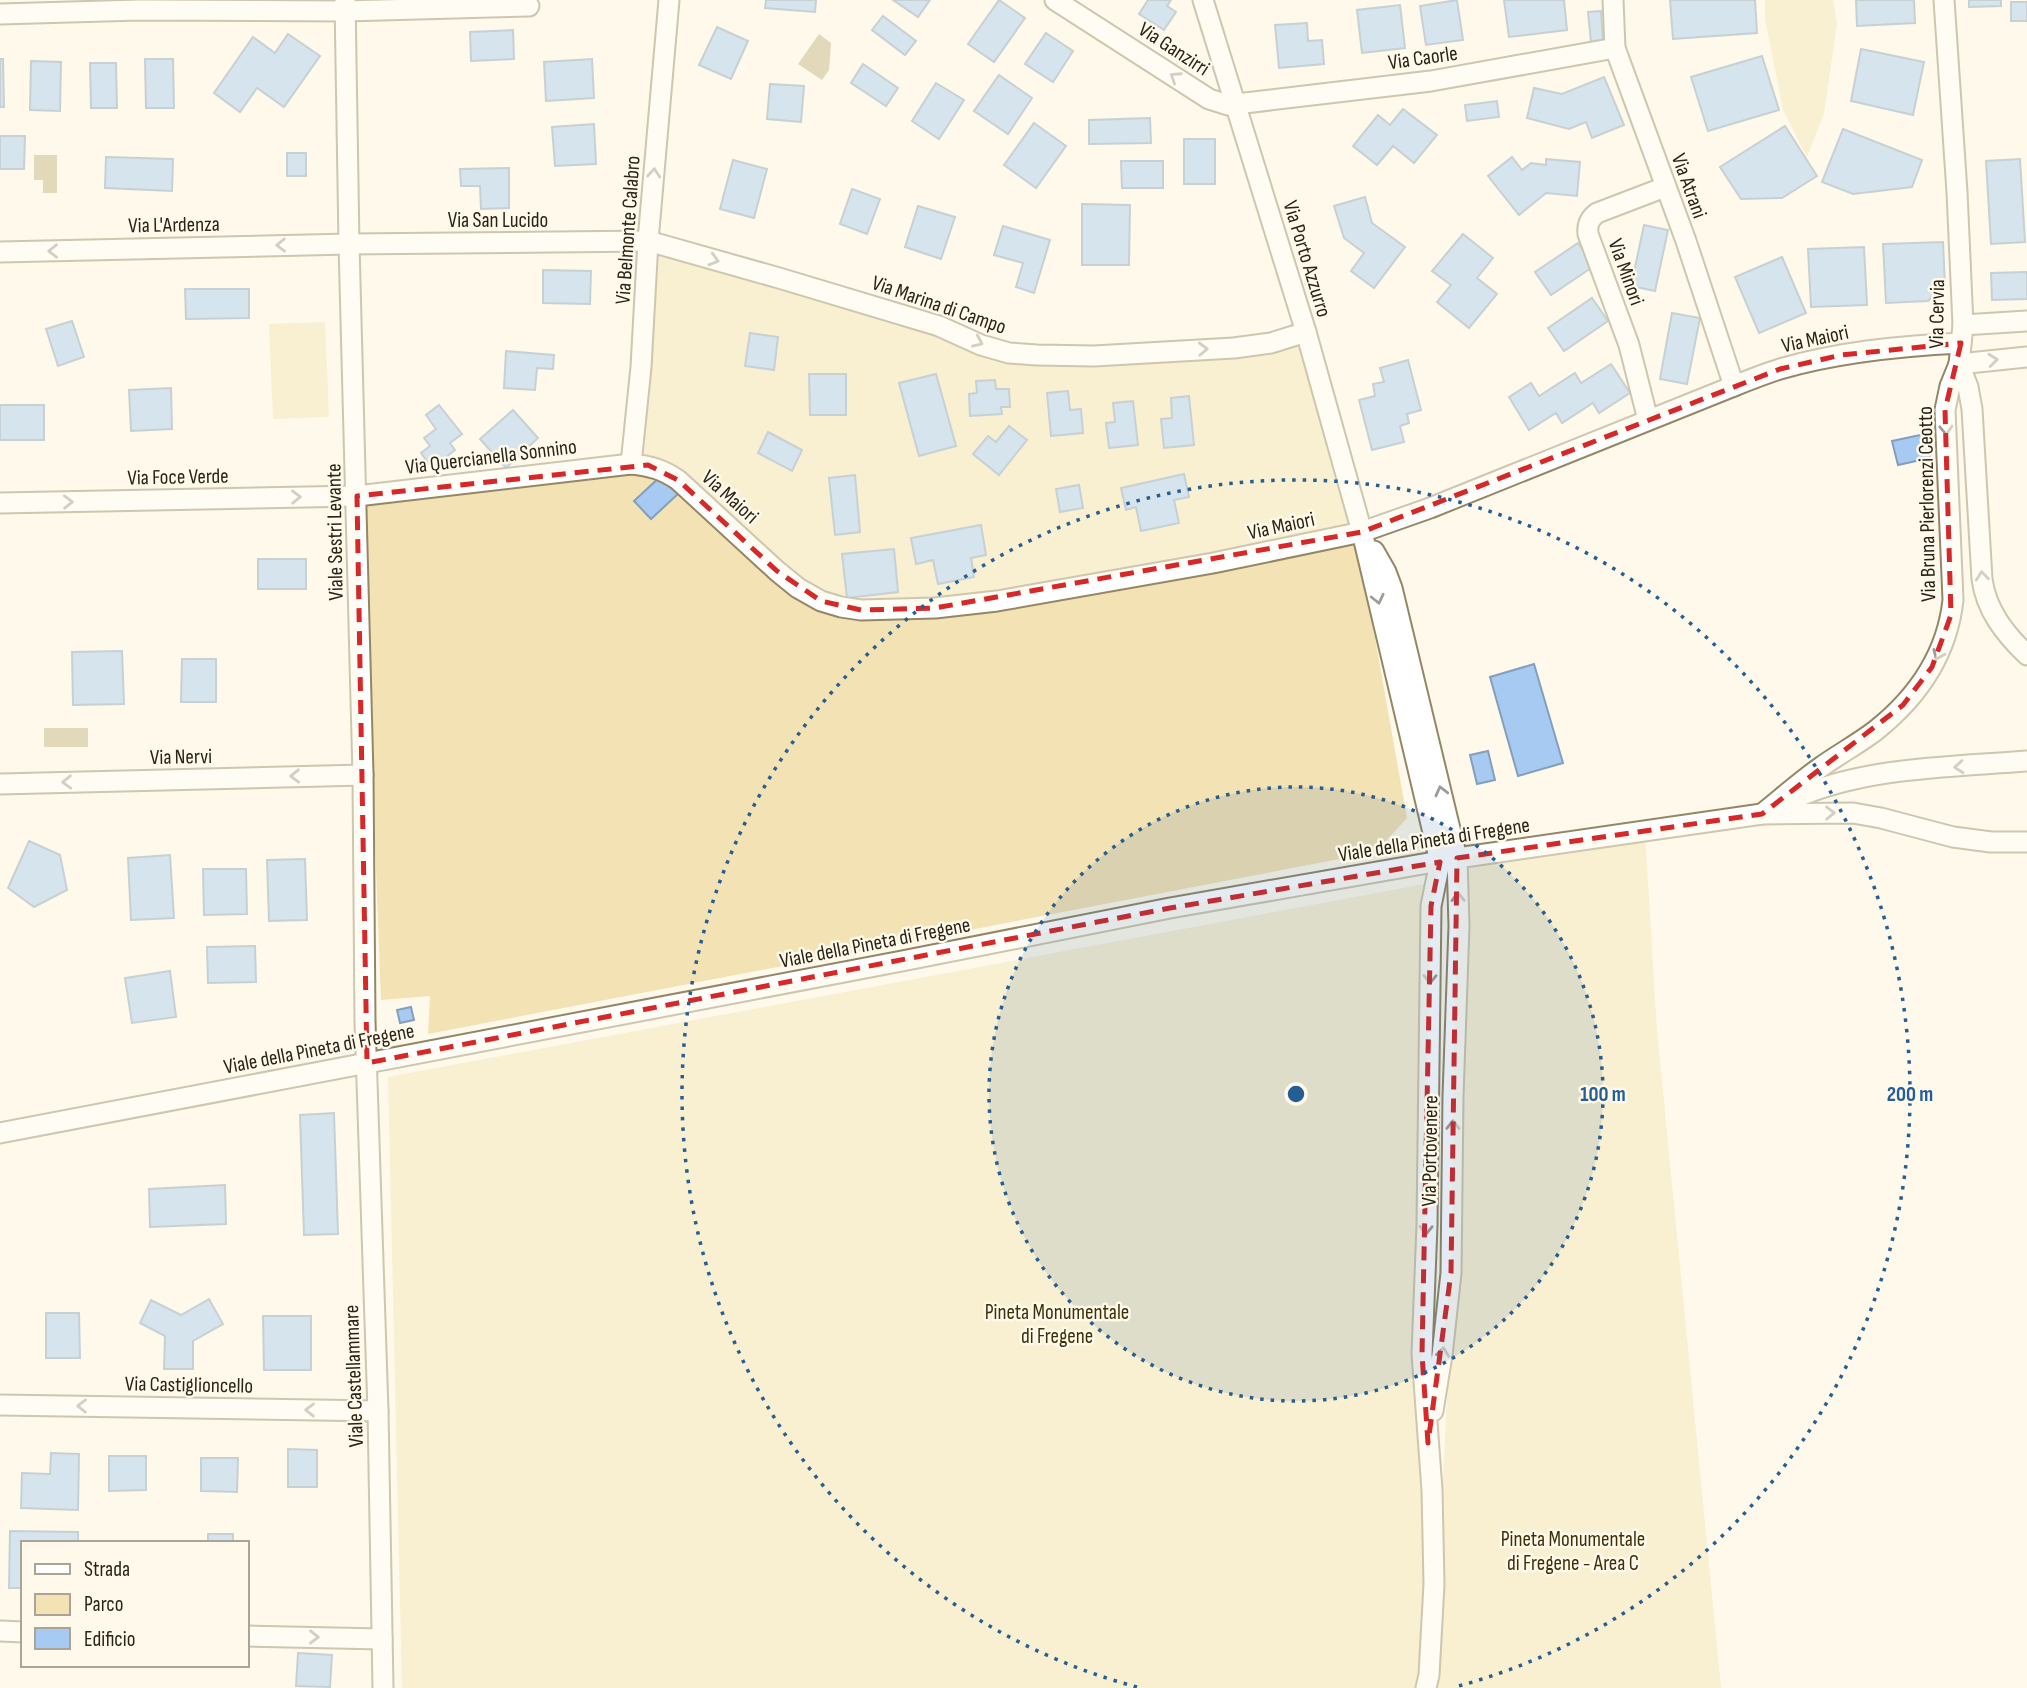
<svg xmlns="http://www.w3.org/2000/svg" width="2027" height="1688" font-family="'Sofia Sans Condensed',sans-serif">
	<style>
		.green { fill: #f3e2b4 }
		.water { fill: #c2af80 }
		.building { fill: #a6caf2; stroke: #859eb9; stroke-width: 2 }
		.lines { fill: none; stroke-linecap: round; stroke-linejoin: round }
		.minor-casing { stroke: #948766; stroke-width: 23 }
		.minor { stroke: #fff; stroke-width: 19 }
		.oneway { stroke: #9f9c96 }
		.marked { fill: none; stroke: #d62828; stroke-width: 5; stroke-dasharray: 14 9; stroke-linejoin: round }
		.ring { fill: none; stroke: #255e95; stroke-width: 3.5; stroke-dasharray: 3.5 7 }
		.labels { text-anchor: middle; dominant-baseline: central; stroke-width: 5; stroke-linejoin: round; paint-order: stroke }
		.street-label { font-size: 21px; fill: #292416; stroke: #fef9ea }
		.park-label { font-size: 21px; fill: #3d2f06; stroke: #fef9ea }
		.centre { fill: #255e95; stroke: #fef9ea; stroke-width: 3.5 }
		.ring-label { font-size: 21px; text-anchor: middle; font-weight: bold; fill: #255e95; stroke: #fef9ea; stroke-width: 5; stroke-linejoin: round; paint-order: stroke }
	</style>
	<rect width="100%" height="100%" fill="#fef9ea"/>
	<g class="green">
		<polygon points="1765,0 1833,0 1837,24 1824,113 1807,157 1783,110 1765,19"/>
		<polygon points="648,241 1000,351 1306,332 1362,532 910,610 821,601 694,494 631,464"/>
		<polygon points="325,322 329,417 273,419 269,324"/>
		<polygon points="631,466 660,472 777,580 851,616 1357,537 1407,818 1376,852 428,1034 430,996 381,1000 362,500"/>
		<polygon points="1645,834 1657,1030 1721,1688 1433,1688 1448,1376 1459,859"/>
		<polygon points="1425,884 1423,906 1427,1550 1419,1688 402,1688 388,1077"/>
	</g>
	<g class="water">
		<polygon points="819,34 831,43 829,70 822,80 798,64"/>
		<polygon points="34,155 57,155 57,193 43,193 43,180 34,180"/>
		<rect x="44" y="728" width="44" height="19"/>
	</g>
	<g class="building">
		<polygon points="766,0 816,0 815,12 765,8"/>
		<polygon points="893,0 930,0 918,17"/>
		<polygon points="999,0 1025,18 994,62 968,44"/>
		<polygon points="1148,0 1171,0 1167,6 1176,12 1164,30 1139,14"/>
		<polygon points="1457,0 1463,40 1426,45 1420,6"/>
		<polygon points="1504,0 1564,0 1567,30 1509,37"/>
		<polygon points="1670,0 1755,0 1757,33 1673,39"/>
		<polygon points="1856,0 1914,0 1915,23 1857,26"/>
		<polygon points="1969,0 2001,0 2001,6 1969,7"/>
		<rect x="2011" y="2" width="16" height="19"/>
		<polygon points="1400,5 1405,48 1362,53 1357,10"/>
		<polygon points="1601,11 1603,41 1591,42 1588,12"/>
		<polygon points="883,16 916,41 905,55 872,30"/>
		<polygon points="1307,23 1308,41 1322,40 1324,64 1279,68 1275,25"/>
		<polygon points="717,27 748,41 731,79 699,65"/>
		<polygon points="513,30 514,59 471,61 470,32"/>
		<polygon points="1046,33 1073,51 1053,82 1025,64"/>
		<polygon points="288,34 320,56 284,107 257,88 240,112 214,93 253,37 275,53"/>
		<polygon points="1861,49 1924,62 1913,115 1851,101"/>
		<polygon points="1762,56 1779,110 1708,131 1691,77"/>
		<polygon points="0,59 3,59 4,107 0,107"/>
		<polygon points="145,59 173,59 174,108 146,108"/>
		<polygon points="592,59 594,98 546,101 544,62"/>
		<polygon points="31,61 61,62 60,111 30,110"/>
		<polygon points="90,63 116,63 117,108 91,108"/>
		<polygon points="863,64 898,88 886,106 851,83"/>
		<polygon points="999,75 1032,98 1008,134 974,111"/>
		<polygon points="1604,77 1624,125 1592,138 1586,122 1569,129 1527,118 1534,88 1562,94"/>
		<polygon points="936,83 964,100 939,139 912,121"/>
		<polygon points="770,84 804,86 801,122 767,119"/>
		<polygon points="1497,101 1499,117 1467,121 1465,105"/>
		<polygon points="1403,109 1437,135 1414,163 1393,146 1377,165 1353,146 1378,115 1390,125"/>
		<polygon points="1150,118 1151,143 1089,144 1089,120"/>
		<polygon points="1034,123 1066,146 1036,188 1004,165"/>
		<polygon points="594,124 596,164 555,166 552,127"/>
		<polygon points="1785,126 1817,176 1782,198 1741,199 1720,167"/>
		<polygon points="1843,129 1922,160 1912,187 1853,194 1822,182"/>
		<polygon points="0,136 25,136 24,169 0,169"/>
		<rect x="1184" y="139" width="31" height="45"/>
		<rect x="287" y="153" width="19" height="23"/>
		<polygon points="106,157 173,159 172,191 105,188"/>
		<polygon points="1512,157 1522,170 1531,163 1546,165 1546,159 1580,162 1577,196 1546,193 1519,215 1488,176"/>
		<polygon points="2020,159 2025,242 1991,244 1986,161"/>
		<polygon points="733,160 767,169 754,218 720,209"/>
		<polygon points="1121,161 1163,161 1163,188 1122,188"/>
		<polygon points="509,168 509,208 481,209 480,186 461,186 460,169"/>
		<polygon points="852,189 880,199 867,234 840,224"/>
		<polygon points="1365,197 1372,223 1405,247 1374,288 1351,271 1364,253 1344,238 1334,206"/>
		<polygon points="1082,204 1130,205 1129,265 1082,265"/>
		<polygon points="918,206 955,217 941,259 905,247"/>
		<polygon points="1644,225 1668,230 1655,291 1631,286"/>
		<polygon points="1003,226 1050,240 1034,293 1016,287 1023,263 994,255"/>
		<polygon points="1463,234 1493,258 1477,278 1497,294 1469,328 1437,302 1451,285 1432,271"/>
		<polygon points="1943,242 1945,285 1928,301 1886,303 1883,244"/>
		<polygon points="1578,243 1594,266 1551,295 1535,272"/>
		<polygon points="1864,247 1867,305 1811,307 1808,249"/>
		<polygon points="1782,257 1806,313 1759,333 1735,277"/>
		<polygon points="543,270 591,271 590,304 543,303"/>
		<polygon points="2027,272 2027,299 1992,300 1991,273"/>
		<polygon points="185,289 249,289 249,318 186,319"/>
		<polygon points="1592,298 1608,321 1564,351 1548,328"/>
		<polygon points="1672,313 1700,318 1687,384 1660,379"/>
		<polygon points="72,321 84,357 58,366 46,329"/>
		<polygon points="750,333 778,337 774,370 745,366"/>
		<polygon points="506,351 554,355 553,369 537,368 535,390 504,388"/>
		<polygon points="1408,360 1421,410 1407,414 1409,423 1400,426 1404,442 1372,450 1359,400 1375,396 1373,384 1384,382 1380,368"/>
		<polygon points="1611,364 1630,393 1599,413 1593,403 1562,423 1556,413 1529,430 1509,397 1531,383 1539,396 1575,373 1581,383"/>
		<polygon points="809,374 846,374 846,415 810,415"/>
		<polygon points="936,374 956,446 919,456 899,383"/>
		<polygon points="995,380 996,389 1009,389 1010,407 1001,407 1002,414 970,416 969,394 977,393 976,381"/>
		<polygon points="171,388 172,429 131,431 129,390"/>
		<polygon points="1068,391 1070,410 1081,409 1083,433 1051,436 1047,393"/>
		<polygon points="1189,396 1194,445 1164,448 1161,419 1172,418 1171,398"/>
		<polygon points="1133,401 1138,445 1109,448 1106,423 1115,422 1113,403"/>
		<rect x="0" y="405" width="44" height="35"/>
		<polygon points="439,405 462,434 450,443 455,450 432,468 421,453 430,446 424,438 436,429 426,415"/>
		<polygon points="513,410 538,438 506,468 480,439"/>
		<polygon points="1009,426 1027,440 999,475 973,454 988,436 996,442"/>
		<polygon points="768,432 802,450 792,471 758,453"/>
		<polygon points="1925,434 1930,458 1898,465 1892,441"/>
		<polygon points="1184,474 1189,497 1174,500 1179,523 1141,531 1136,507 1126,510 1121,488"/>
		<polygon points="662,475 679,493 651,519 634,501"/>
		<polygon points="855,475 860,532 835,535 829,478"/>
		<polygon points="1079,485 1083,508 1060,512 1056,489"/>
		<polygon points="981,525 986,555 971,558 974,577 938,584 933,560 916,564 911,538"/>
		<polygon points="894,549 898,592 847,598 842,554"/>
		<rect x="258" y="559" width="48" height="30"/>
		<polygon points="122,651 124,704 73,705 72,652"/>
		<polygon points="182,659 216,659 216,702 181,702"/>
		<polygon points="1534,664 1563,763 1518,776 1490,677"/>
		<polygon points="1488,751 1495,780 1477,784 1470,755"/>
		<polygon points="29,841 60,855 67,890 34,907 8,888"/>
		<polygon points="170,855 174,918 131,920 128,858"/>
		<polygon points="305,859 307,920 269,921 267,860"/>
		<polygon points="203,869 246,869 247,914 204,915"/>
		<polygon points="255,946 256,982 208,983 207,947"/>
		<polygon points="170,971 176,1017 132,1023 125,978"/>
		<polygon points="411,1007 414,1020 400,1023 397,1010"/>
		<polygon points="334,1113 338,1234 304,1235 300,1115"/>
		<polygon points="225,1185 226,1224 150,1227 149,1189"/>
		<polygon points="209,1299 223,1324 193,1341 193,1369 164,1369 165,1336 140,1323 151,1300 181,1315"/>
		<polygon points="46,1313 79,1313 80,1358 46,1358"/>
		<polygon points="263,1316 311,1316 311,1370 264,1370"/>
		<polygon points="288,1449 317,1450 317,1487 288,1487"/>
		<polygon points="51,1453 79,1454 78,1510 21,1508 22,1473 50,1474"/>
		<polygon points="109,1456 146,1456 146,1490 109,1491"/>
		<polygon points="201,1458 238,1458 237,1492 201,1491"/>
		<polygon points="10,1531 78,1532 78,1543 23,1543 23,1588 9,1588"/>
		<polygon points="208,1534 233,1534 233,1543 198,1543 198,1541 208,1541"/>
		<polygon points="298,1653 332,1655 330,1687 296,1686"/>
	</g>
	<g class="lines">
		<defs>
			<g id="minor">
				<polyline points="345,0 349,244 363,775 365,1022 378,1411 383,1688"/>
				<polyline points="1055,0 1209,99 1228,105 1431,81 1615,48"/>
				<polyline points="1203,0 1306,332 1362,532 1440,862 1431,906 1427,1225 1422,1354 1432,1490 1434,1584 1429,1675 1426,1688"/>
				<polyline points="1613,0 1615,48 1686,241 1734,386"/>
				<path d="M 1944,0 L 1957,192 L 1963,325 L 1959,364 L 1968,387 L 1972,409 L 1982,579 C 1986,610 2005,634 2027,655"/>
				<polyline points="0,14 140,10 345,11 529,6"/>
				<polyline points="0,252 349,244 648,241 779,278 939,326 981,345 1009,353 1037,355 1094,356 1234,348 1271,343 1306,332"/>
				<polyline points="1963,325 2027,321"/>
				<polyline points="1959,364 2027,357"/>
				<path d="M 1648,420 L 1629,345 L 1588,234 C 1587,225 1589,219 1597,213 L 1665,187"/>
				<polyline points="631,464 641,367 648,241 669,0"/>
				<path d="M 0,503 L 357,496 L 631,464 C 650,466 662,469 678,480 L 777,571 L 798,588 L 821,601 L 841,607 L 861,610 L 935,608 L 997,601 L 1213,563 L 1362,532 L 1430,508 L 1734,386 C 1749,380 1764,374 1780,369 C 1838,352 1900,346 1961,343"/>
				<polyline points="1374,551 1386,572 1392,588 1457,858 1459,926 1453,1096 1451,1273 1442,1355 1433,1411"/>
				<polyline points="0,784 363,775"/>
				<path d="M 1791,800 C 1861,767 1951,767 2027,761"/>
				<path d="M 1762,814 C 1782,798 1801,781 1821,767 C 1839,754 1858,744 1875,731 C 1918,697 1947,655 1953,600 L 1945,410 L 1950,386 L 1959,364"/>
				<polyline points="0,1133 902,961 1170,908 1457,858 1762,814 1853,813 1881,818 1953,837 1991,842 2027,842"/>
				<polyline points="0,1405 378,1411"/>
				<polyline points="0,1631 23,1632"/>
				<polyline points="247,1636 382,1639"/>
			</g>
		</defs>
		<use href="#minor" class="minor-casing"/>
		<use href="#minor" class="minor"/>
	</g>
	<defs><path id="oneway-chevron" d="M-2-3.5L2.5 0L-2 3.5" fill="none" stroke-width="1.6" stroke-linecap="round" stroke-linejoin="round" transform="scale(1.75)"/></defs>
	<g class="oneway">
		<use href="#oneway-chevron" transform="translate(1175 77) rotate(-147)"/>
		<use href="#oneway-chevron" transform="translate(654 173) rotate(-85)"/>
		<use href="#oneway-chevron" transform="translate(281 245) rotate(179)"/>
		<use href="#oneway-chevron" transform="translate(53 251) rotate(179)"/>
		<use href="#oneway-chevron" transform="translate(714 260) rotate(16)"/>
		<use href="#oneway-chevron" transform="translate(978 342) rotate(24)"/>
		<use href="#oneway-chevron" transform="translate(1203 349) rotate(-2)"/>
		<use href="#oneway-chevron" transform="translate(1993 360) rotate(-6)"/>
		<use href="#oneway-chevron" transform="translate(1946 430) rotate(87)"/>
		<use href="#oneway-chevron" transform="translate(296 497) rotate(-1)"/>
		<use href="#oneway-chevron" transform="translate(68 502) rotate(-1)"/>
		<use href="#oneway-chevron" transform="translate(1982 576) rotate(-96)"/>
		<use href="#oneway-chevron" transform="translate(1378 599) rotate(77)"/>
		<use href="#oneway-chevron" transform="translate(1938 655) rotate(114)"/>
		<use href="#oneway-chevron" transform="translate(1959 767) rotate(175)"/>
		<use href="#oneway-chevron" transform="translate(295 776) rotate(179)"/>
		<use href="#oneway-chevron" transform="translate(67 782) rotate(179)"/>
		<use href="#oneway-chevron" transform="translate(1441 791) rotate(-104)"/>
		<use href="#oneway-chevron" transform="translate(1830 813) rotate(-1)"/>
		<use href="#oneway-chevron" transform="translate(1458 897) rotate(-91)"/>
		<use href="#oneway-chevron" transform="translate(1430 979) rotate(91)"/>
		<use href="#oneway-chevron" transform="translate(1453 1125) rotate(-89)"/>
		<use href="#oneway-chevron" transform="translate(1426 1230) rotate(92)"/>
		<use href="#oneway-chevron" transform="translate(1443 1352) rotate(-83)"/>
		<use href="#oneway-chevron" transform="translate(82 1406) rotate(-179)"/>
		<use href="#oneway-chevron" transform="translate(310 1410) rotate(-179)"/>
		<use href="#oneway-chevron" transform="translate(314 1637) rotate(1)"/>
	</g>
	<path d="M0 0H2027V1688H0ZM 1961,343 L 1945,410 L 1951,615 L 1932,667 L 1903,705 L 1762,814 L 1457,858 L 1451,1273 L 1428,1443 L 1422,1354 L 1431,906 L 1440,862 L 1170,908 L 367,1063 L 357,496 L 648,465 L 678,480 L 777,571 L 821,601 L 861,610 L 935,608 L 1362,532 L 1780,369 L 1841,355 Z" fill="#fef9ea" fill-opacity=".55" fill-rule="evenodd"/>
	<path class="marked" d="M 1961,343 L 1945,410 L 1951,615 L 1932,667 L 1903,705 L 1762,814 L 1457,858 L 1451,1273 L 1428,1443 L 1422,1354 L 1431,906 L 1440,862 L 1170,908 L 367,1063 L 357,496 L 648,465 L 678,480 L 777,571 L 821,601 L 861,610 L 935,608 L 1362,532 L 1780,369 L 1841,355 Z"/>
	<circle cx="1296" cy="1094" r="307" fill="#255e95" fill-opacity=".12"/>
	<g class="ring">
		<circle cx="1296" cy="1094" r="307"/>
		<path d="M1137 1687A614 614 0 1 1 1455 1687"/>
	</g>
	<g class="labels">
		<g class="street-label">
			<text transform="translate(1174 49) rotate(33)">Via Ganzirri</text>
			<text transform="translate(1423 58) rotate(-8)">Via Caorle</text>
			<text transform="translate(1689 186) rotate(70)">Via Atrani</text>
			<text x="498" y="220">Via San Lucido</text>
			<text transform="translate(174 225) rotate(-1)">Via L'Ardenza</text>
			<text transform="translate(628 230) rotate(-86)">Via Belmonte Calabro</text>
			<text transform="translate(1307 259) rotate(73)">Via Porto Azzurro</text>
			<text transform="translate(1626 272) rotate(70)">Via Minori</text>
			<text transform="translate(939 305) rotate(19)">Via Marina di Campo</text>
			<text transform="translate(1937 314) rotate(-89)">Via Cervia</text>
			<text transform="translate(1815 339) rotate(-12)">Via Maiori</text>
			<text transform="translate(491 457) rotate(-7)">Via Quercianella Sonnino</text>
			<text transform="translate(178 477) rotate(-1)">Via Foce Verde</text>
			<text transform="translate(730 497) rotate(42)">Via Maiori</text>
			<text transform="translate(1927 504) rotate(-91)">Via Bruna Pierlorenzi Ceotto</text>
			<text transform="translate(1281 526) rotate(-12)">Via Maiori</text>
			<text transform="translate(335 532) rotate(-91)">Viale Sestri Levante</text>
			<text transform="translate(181 757) rotate(-1)">Via Nervi</text>
			<text transform="translate(1434 840) rotate(-9)">Viale della Pineta di Fregene</text>
			<text transform="translate(875 943) rotate(-11)">Viale della Pineta di Fregene</text>
			<text transform="translate(319 1049) rotate(-11)">Viale della Pineta di Fregene</text>
			<text transform="translate(1430 1151) rotate(-89)">Via Portovenere</text>
			<text transform="translate(354 1376) rotate(-92)">Viale Castellammare</text>
			<text transform="translate(189 1385) rotate(1)">Via Castiglioncello</text>
		</g>
		<g class="park-label">
			<text x="1057" y="1312">Pineta Monumentale<tspan x="1057" dy="24">di Fregene</tspan></text>
			<text x="1573" y="1539">Pineta Monumentale<tspan x="1573" dy="24">di Fregene - Area C</tspan></text>
		</g>
	</g>
	<circle cx="1296" cy="1094" r="10" class="centre"/>
	<g class="ring-label">
		<text x="1603" y="1101">100 m</text>
		<text x="1910" y="1101">200 m</text>
	</g>
	<rect x="21" y="1541" width="228" height="126" fill="#fef9ea" stroke="#a9a495" stroke-width="2"/>
	<rect x="35" y="1564" width="35" height="10" fill="#ffffff" stroke="#a9a495" stroke-width="2"/>
	<text x="84" y="1576" font-size="21" fill="#292416">Strada</text>
	<rect x="35" y="1594" width="35" height="21" fill="#f3e2b4" stroke="#a9a495" stroke-width="2"/>
	<text x="84" y="1611" font-size="21" fill="#292416">Parco</text>
	<rect x="35" y="1628" width="35" height="21" fill="#a6caf2" stroke="#a9a495" stroke-width="2"/>
	<text x="84" y="1646" font-size="21" fill="#292416">Edificio</text>
</svg>
